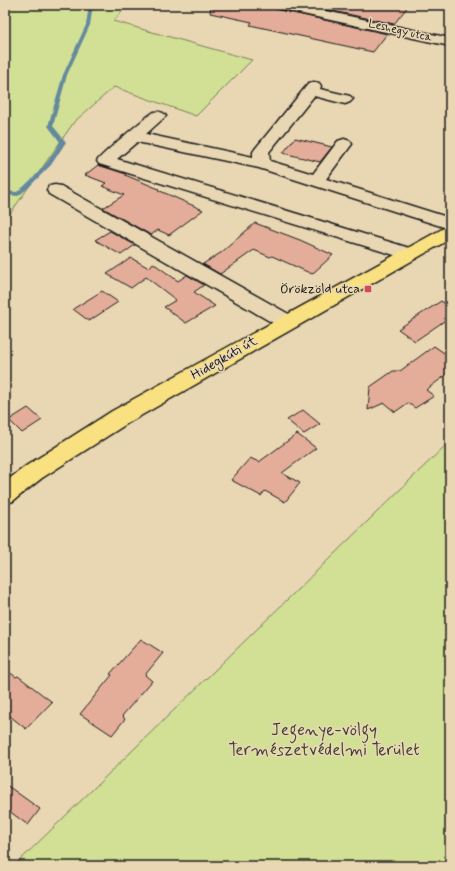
<svg xmlns="http://www.w3.org/2000/svg" width="455" height="871" font-family="Mynerve,sans-serif">
	<style>
		.green { fill: #d1e094; stroke: #767e58 }
		.lines { fill: none; stroke-linecap: round; stroke-linejoin: round }
		.stream { fill: #64899e; fill-rule: evenodd }
		.building { fill: #e3ad99; stroke: #1c1c1c }
		.minor-casing { stroke: #1c1c1c; stroke-width: 3 }
		.major-casing { stroke: #1c1c1c; stroke-width: 3 }
		.minor { fill: #e9d7b4; fill-rule: evenodd }
		.major { fill: #f9e181; fill-rule: evenodd }
		.poi-dot { fill: #d1495b; stroke: #e9d7b4; stroke-width: 1.5 }
		.labels { text-anchor: middle; dominant-baseline: central; stroke-width: 3; stroke-linejoin: round; paint-order: stroke }
		.far-street-label { font-size: 12px; fill: #1c1c1c; stroke: #e9d7b4 }
		.poi-label { font-size: 14px; fill: #1c1c1c; stroke: #e9d7b4; text-anchor: end }
		.street-label { font-size: 14px; fill: #1c1c1c; stroke: #e9d7b4 }
		.near-park-label { font-size: 17px; fill: #404334; stroke: #e9d7b4 }
	</style>
	<rect width="100%" height="100%" fill="#e9d7b4"/>
	<filter id="ink" filterUnits="userSpaceOnUse"><feTurbulence type="fractalNoise" baseFrequency=".025" numOctaves="2"/><feDisplacementMap in="SourceGraphic" scale="8" xChannelSelector="R" yChannelSelector="G"/><feConvolveMatrix kernelMatrix="1 2 1 2 8 2 1 2 1" color-interpolation-filters="sRGB"/></filter>
	<g filter="url(#ink)">
		<g class="green">
			<polygon points="5,5 128,5 113,21 252,60 196,116 114,87 74,122 5,221"/>
			<polygon points="450,441 450,866 14,866"/>
		</g>
		<g class="lines">
			<path class="stream" d="M 89,5 L 93,5 L 90,25 L 67,75 L 53,126 L 66,142 L 51,165 L 27,189 L 18,196 L 5,195 L 5,191 L 17,192 C 35,178 49,162 60,142 L 48,126 L 63,75 L 86,25 Z"/>
		</g>
		<g class="building">
			<polygon points="211,5 272,5 275,9 387,34 373,52 250,25 252,22 210,13"/>
			<polygon points="305,5 409,5 394,24"/>
			<polygon points="295,138 332,147 320,162 283,153"/>
			<polygon points="98,165 126,174 125,175 159,189 158,190 203,210 169,235 158,230 151,235 103,208 124,195 102,186 106,183 85,175"/>
			<polygon points="255,223 300,240 333,255 312,274 272,256 270,257 254,250 220,274 203,264 222,252"/>
			<polygon points="110,231 135,245 121,255 95,240"/>
			<polygon points="131,258 149,268 153,263 178,281 187,275 204,285 194,292 215,306 186,323 164,307 176,300 146,277 131,288 107,274"/>
			<polygon points="102,291 118,302 89,321 73,309"/>
			<polygon points="441,301 450,307 450,317 415,341 398,329"/>
			<polygon points="434,346 450,357 450,372 426,390 434,396 415,408 408,403 395,412 384,403 368,410 370,387 393,371 400,371"/>
			<polygon points="28,408 42,420 22,433 9,420"/>
			<polygon points="303,410 320,424 304,434 287,420"/>
			<polygon points="297,434 316,448 282,473 300,483 285,502 265,491 261,496 231,480 250,458 259,462"/>
			<polygon points="141,639 163,653 145,675 152,681 122,716 125,719 112,735 80,714 112,675 110,674"/>
			<polygon points="5,669 16,677 18,676 52,702 26,729 5,712"/>
			<polygon points="5,784 40,809 28,825 5,808"/>
		</g>
		<g class="lines">
			<defs>
				<g id="minor">
					<polygon points="273,5 298,5 450,38 450,46 280,9 275,8"/>
					<path d="M 314,82 L 319,83 L 321,86 L 320,89 L 350,96 L 353,99 L 350,102 L 345,104 L 314,96 L 269,152 L 270,161 L 313,174 L 338,141 L 344,139 L 350,141 L 352,144 L 326,179 L 450,218 L 450,229 L 259,168 L 137,142 L 117,159 L 416,250 L 419,254 L 416,258 L 410,260 L 404,258 L 99,164 L 97,161 C 101,155 148,115 154,112 C 158,111 160,112 163,113 L 166,116 L 146,134 L 253,157 L 253,152 L 255,149 L 309,83 Z"/>
					<polygon points="55,185 61,186 294,317 297,322 294,327 287,329 280,327 49,194 47,190 49,186"/>
				</g>
				<polygon id="major" points="450,227 450,239 128,423 42,478 13,501 5,504 5,482 26,466 112,411 444,228"/>
			</defs>
			<use href="#minor" class="minor-casing"/>
			<use href="#major" class="major-casing"/>
			<use href="#minor" class="minor"/>
			<use href="#major" class="major"/>
		</g>
	</g>
	<rect class="poi-dot" x="364" y="285" width="8" height="8" rx="2"/>
	<g class="labels">
		<g class="far-street-label">
			<text transform="translate(400 31) rotate(13)">Leshegy utca</text>
		</g>
		<g class="poi-label">
			<text x="360" y="289">Örökzöld utca</text>
		</g>
		<g class="street-label">
			<text transform="translate(224 358) rotate(-30)">Hidegkúti út</text>
		</g>
		<g class="near-park-label">
			<text x="324" y="730">Jegenye-völgy<tspan x="324" dy="20">Természetvédelmi Terület</tspan></text>
		</g>
	</g>
	<rect width="455" height="871" fill="none" stroke="#e9d7b4" stroke-width="20"/>
	<rect x="10" y="10" width="435" height="851" fill="none" stroke="#1c1c1c" stroke-width="1.5" filter="url(#ink)"/>
</svg>
